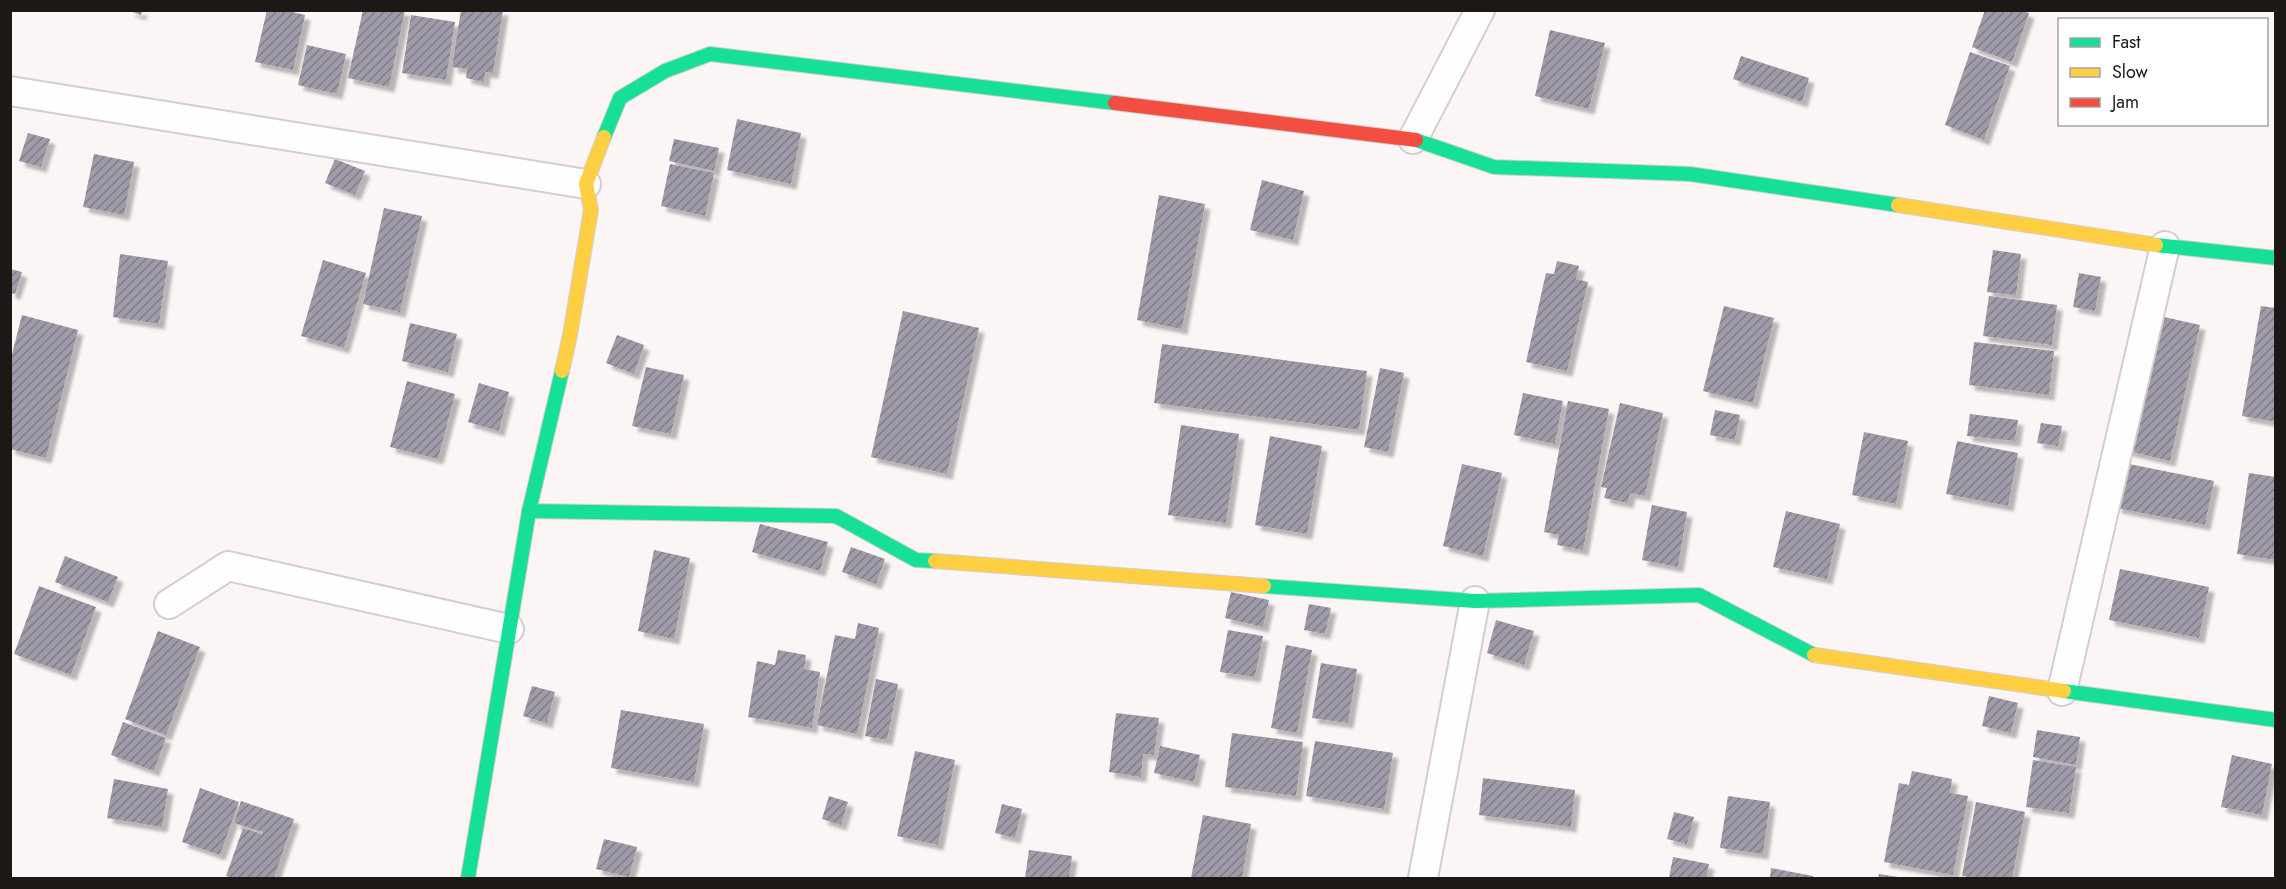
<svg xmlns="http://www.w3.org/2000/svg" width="2286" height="889" font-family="Jost,sans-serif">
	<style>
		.building { fill: url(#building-hatch); filter: url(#shadow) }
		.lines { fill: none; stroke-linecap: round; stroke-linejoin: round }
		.street-casing { stroke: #d3cecd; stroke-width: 32 }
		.fast-casing { stroke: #d3cecd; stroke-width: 16 }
		.slow-casing { stroke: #d3cecd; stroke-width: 16 }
		.jam-casing { stroke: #d3cecd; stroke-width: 16 }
		.street { stroke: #fefefe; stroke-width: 28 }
		.fast { stroke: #16e098; stroke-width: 14 }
		.slow { stroke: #ffcf43; stroke-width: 14 }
		.jam { stroke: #f24e42; stroke-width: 14 }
	</style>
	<defs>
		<pattern id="building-hatch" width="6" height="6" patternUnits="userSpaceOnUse" patternTransform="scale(1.5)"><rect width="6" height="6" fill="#a09ba8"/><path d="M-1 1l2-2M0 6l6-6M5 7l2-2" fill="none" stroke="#827d88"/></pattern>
		<filter id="shadow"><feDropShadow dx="5.5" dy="5.5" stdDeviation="1.5" flood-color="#0004"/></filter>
	</defs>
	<rect width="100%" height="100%" fill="#fbf6f5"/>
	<g class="building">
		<polygon points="127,10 142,10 141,15"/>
		<polygon points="267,10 284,10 305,15 293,70 255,62"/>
		<polygon points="363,10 405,10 389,87 348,78"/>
		<polygon points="461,10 503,10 493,73 485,72 484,82 466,78 467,69 452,67"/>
		<polygon points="1985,10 2021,10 2029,13 2012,62 1972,47"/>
		<polygon points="411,15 455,22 446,80 402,73"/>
		<polygon points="1550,30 1605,43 1589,109 1535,96"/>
		<polygon points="307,45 346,54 337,94 298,85"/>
		<polygon points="1970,52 2010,66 1984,140 1945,125"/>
		<polygon points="1741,56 1809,78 1802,102 1733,79"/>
		<polygon points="737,119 801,133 791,184 727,170"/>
		<polygon points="28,133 50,139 41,167 19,161"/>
		<polygon points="674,139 719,148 714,171 669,161"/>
		<polygon points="94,154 134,162 124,215 83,207"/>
		<polygon points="335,159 365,171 355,195 325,183"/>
		<polygon points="670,164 714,173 705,216 661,206"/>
		<polygon points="1262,180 1304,191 1293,240 1250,230"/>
		<polygon points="1159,195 1205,204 1182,329 1137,320"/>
		<polygon points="384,208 422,216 400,312 363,304"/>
		<polygon points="1993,250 2021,254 2016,295 1987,292"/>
		<polygon points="120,254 168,261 159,324 113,317"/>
		<polygon points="323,260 366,273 344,348 301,336"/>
		<polygon points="1557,261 1579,266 1576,279 1588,282 1567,371 1526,362 1546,273 1554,274"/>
		<polygon points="10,269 22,272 15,294 10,293"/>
		<polygon points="2079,273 2101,277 2095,311 2073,307"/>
		<polygon points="1989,296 2057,305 2052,345 1983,336"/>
		<polygon points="1724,306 1774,318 1753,403 1703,391"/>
		<polygon points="2261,306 2276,308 2276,422 2242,416"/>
		<polygon points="903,311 979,328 947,474 871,457"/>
		<polygon points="22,315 78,330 46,458 10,449 10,362"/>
		<polygon points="2155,315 2200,325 2170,461 2124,450"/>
		<polygon points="410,323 457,334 448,372 402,361"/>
		<polygon points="617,335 644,345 634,374 606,363"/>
		<polygon points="1974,342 2054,351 2049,395 1969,385"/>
		<polygon points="1162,344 1367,371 1359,430 1154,403"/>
		<polygon points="646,367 684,375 671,434 632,426"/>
		<polygon points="1380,368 1404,373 1388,452 1364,447"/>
		<polygon points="407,381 455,394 438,459 390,447"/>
		<polygon points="479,383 509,392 499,431 468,422"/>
		<polygon points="1523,393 1563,401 1555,444 1514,435"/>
		<polygon points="1568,401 1609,409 1583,550 1557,545 1559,535 1544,532"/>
		<polygon points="1620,403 1663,413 1645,496 1630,493 1628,503 1604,498 1607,488 1601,487"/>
		<polygon points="1715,410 1740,415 1735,440 1710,435"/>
		<polygon points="1970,414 2018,420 2015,441 1967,436"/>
		<polygon points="2041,423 2062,426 2058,446 2037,443"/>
		<polygon points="1181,425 1239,434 1226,523 1168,515"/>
		<polygon points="1864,432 1908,441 1896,504 1852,495"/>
		<polygon points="1270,436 1322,446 1307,534 1255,525"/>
		<polygon points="1957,441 2018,453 2008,506 1946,494"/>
		<polygon points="2124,463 2214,481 2205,525 2116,508"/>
		<polygon points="1462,464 1502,473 1483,556 1443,546"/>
		<polygon points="2249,473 2276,477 2276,560 2237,554"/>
		<polygon points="1652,505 1687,512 1678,567 1642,560"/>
		<polygon points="1786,511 1840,524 1827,579 1773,567"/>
		<polygon points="760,524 828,542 820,571 752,552"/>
		<polygon points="851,547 885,559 876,584 842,572"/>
		<polygon points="654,550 690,558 674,639 638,631"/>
		<polygon points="65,556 118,577 108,602 55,582"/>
		<polygon points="2120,569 2209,587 2199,638 2109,620"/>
		<polygon points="39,586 96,607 71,675 14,654"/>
		<polygon points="1231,592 1269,600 1263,627 1225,618"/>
		<polygon points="1309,604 1331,608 1325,634 1304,630"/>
		<polygon points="1496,620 1534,631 1524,665 1487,653"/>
		<polygon points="858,623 879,628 857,734 817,725 835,635 855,639"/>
		<polygon points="1228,630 1263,636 1255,677 1220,672"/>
		<polygon points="158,631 200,647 166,735 125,719"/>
		<polygon points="1286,645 1312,650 1297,733 1271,728"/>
		<polygon points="778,650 806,655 804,669 820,672 812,728 748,717 757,661 775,665"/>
		<polygon points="1321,663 1357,669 1348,723 1312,718"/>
		<polygon points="876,679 898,684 887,740 865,736"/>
		<polygon points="532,686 555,692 547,723 523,716"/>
		<polygon points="1989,696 2018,703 2011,733 1982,726"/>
		<polygon points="621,710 704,724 694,782 611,768"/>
		<polygon points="1116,713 1159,718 1154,755 1143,754 1141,777 1109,772"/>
		<polygon points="123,722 166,738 154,771 111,755"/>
		<polygon points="2037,730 2080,737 2076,765 2033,757"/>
		<polygon points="1232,733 1303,742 1296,796 1225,787"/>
		<polygon points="1315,741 1393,753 1384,809 1306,796"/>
		<polygon points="1160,746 1200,755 1194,782 1154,773"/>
		<polygon points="915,751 955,760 938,845 897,836"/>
		<polygon points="2232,755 2272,764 2262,815 2221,807"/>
		<polygon points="2033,760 2076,767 2069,813 2026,807"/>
		<polygon points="1912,771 1952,779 1950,793 1968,796 1953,875 1884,862 1899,783 1909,785"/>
		<polygon points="1483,778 1575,790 1571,827 1479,815"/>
		<polygon points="114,779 168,789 162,827 107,818"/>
		<polygon points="200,788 239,802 220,855 182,842"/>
		<polygon points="829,796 848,802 841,825 822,819"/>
		<polygon points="1728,796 1770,802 1763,854 1720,848"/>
		<polygon points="241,801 294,819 274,878 232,878 226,876 243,828 262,834 263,832 234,823"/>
		<polygon points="1976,802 2025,812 2012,878 1974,878 1962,876"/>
		<polygon points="1002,804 1022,809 1015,838 995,833"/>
		<polygon points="1674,812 1694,817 1687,844 1667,839"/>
		<polygon points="1203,815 1251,824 1242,878 1191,878"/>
		<polygon points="604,839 637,847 629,877 596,869"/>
		<polygon points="1029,850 1072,856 1069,878 1025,878"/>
		<polygon points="1673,857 1709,864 1706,878 1669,878"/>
		<polygon points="1771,868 1813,876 1813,878 1770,878"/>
		<polygon points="1879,874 1898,877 1898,878 1878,878"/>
	</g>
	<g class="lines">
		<defs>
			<g id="street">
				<polyline points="10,91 586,184"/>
				<polyline points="1413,139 1480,10"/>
				<polyline points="169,604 228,566 509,629"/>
				<polyline points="2062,691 2165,246"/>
				<polyline points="1423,878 1475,601"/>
			</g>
			<g id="fast">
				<polyline points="604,137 620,98 665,71 710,54 1115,103"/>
				<polyline points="1416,140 1494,167 1690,174 1898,205"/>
				<polyline points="2156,245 2276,258"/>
				<polyline points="529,511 836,516 916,560 935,561"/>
				<polyline points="1264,586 1475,601 1699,595 1814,655"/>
				<polyline points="2064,691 2276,720"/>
				<polyline points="468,878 529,511 562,371"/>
			</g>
			<g id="slow">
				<polyline points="1898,205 2156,245"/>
				<polyline points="562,371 570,335 591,210 586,184 604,137"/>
				<polyline points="935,561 1264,586"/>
				<polyline points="1814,655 2064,691"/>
			</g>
			<polyline id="jam" points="1115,103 1416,140"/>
		</defs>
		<use href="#street" class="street-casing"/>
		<use href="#fast" class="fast-casing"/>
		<use href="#slow" class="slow-casing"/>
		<use href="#jam" class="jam-casing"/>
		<use href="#street" class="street"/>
		<use href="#fast" class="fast"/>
		<use href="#slow" class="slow"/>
		<use href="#jam" class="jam"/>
	</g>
	<rect width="2286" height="889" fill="none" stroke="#1d1816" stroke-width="24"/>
	<rect x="2058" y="18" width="210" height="108" fill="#ffffff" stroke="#a5a3a2" stroke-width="1.5"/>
	<rect x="2070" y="38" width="30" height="9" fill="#16e098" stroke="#a5a3a2" stroke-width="1.5"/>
	<text x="2112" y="48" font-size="18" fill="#1d1816">Fast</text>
	<rect x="2070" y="68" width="30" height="9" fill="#ffcf43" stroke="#a5a3a2" stroke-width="1.5"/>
	<text x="2112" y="78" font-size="18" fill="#1d1816">Slow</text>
	<rect x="2070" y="98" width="30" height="9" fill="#f24e42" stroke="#a5a3a2" stroke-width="1.5"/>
	<text x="2112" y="108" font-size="18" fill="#1d1816">Jam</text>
</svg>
